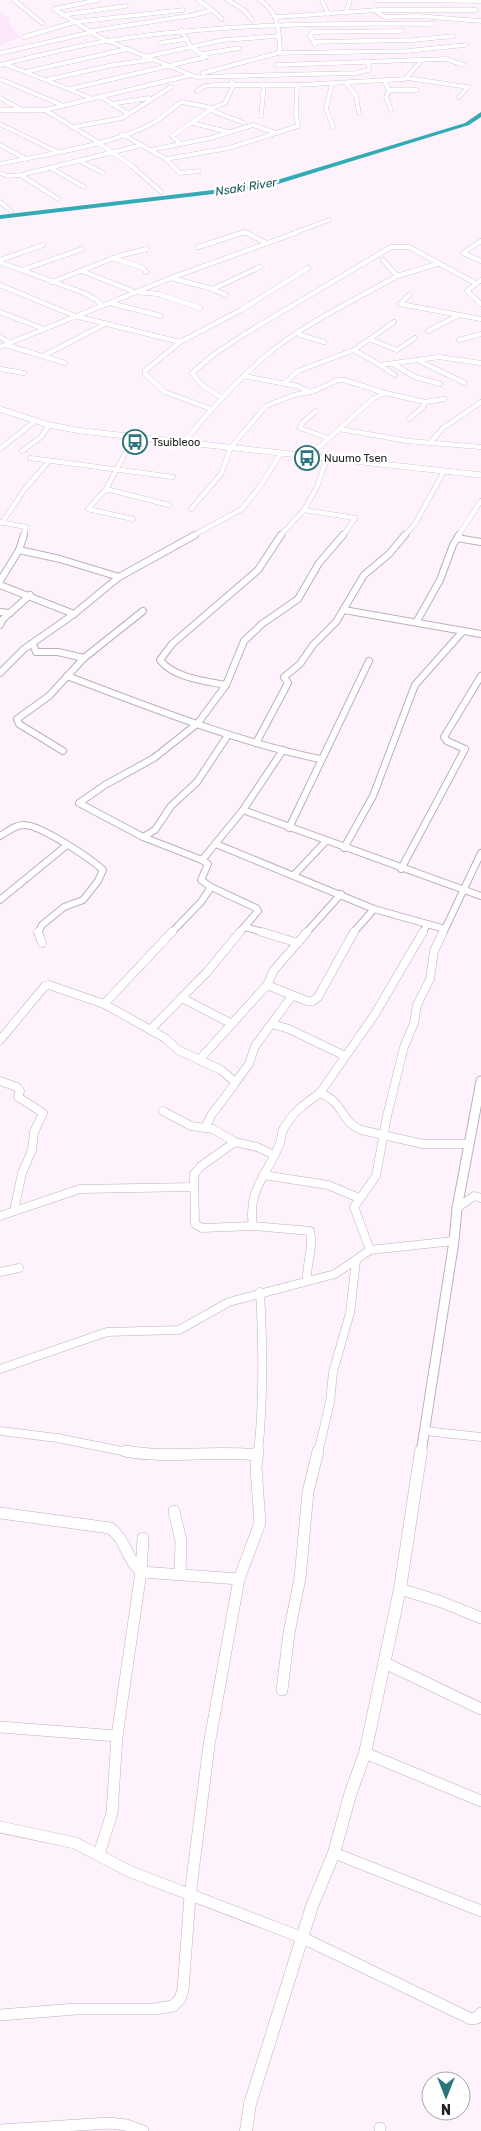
<svg xmlns="http://www.w3.org/2000/svg" width="481" height="2131" font-family="Rubik,sans-serif">
	<style>
		.built { fill: #fce8fa }
		.lines { fill: none; stroke-linecap: round; stroke-linejoin: round }
		.river { fill: #33abb5; fill-rule: evenodd }
		.minor-far4-casing { stroke: #bdb0bc; stroke-width: 4.5 }
		.minor-far3-casing { stroke: #bdb0bc; stroke-width: 5 }
		.minor-far2-casing { stroke: #bdb0bc; stroke-width: 8 }
		.minor-far1-casing { stroke: #bdb0bc; stroke-width: 9 }
		.minor-casing { stroke: #bdb0bc; stroke-width: 12 }
		.tertiary-far2-casing { stroke: #bdb0bc; stroke-width: 6 }
		.tertiary-far1-casing { stroke: #bdb0bc; stroke-width: 11 }
		.tertiary-casing { stroke: #bdb0bc; stroke-width: 13 }
		.minor-far4 { stroke: #fff; stroke-width: 4 }
		.minor-far3 { stroke: #fff; stroke-width: 4.5 }
		.minor-far2 { stroke: #fff; stroke-width: 6 }
		.minor-far1 { stroke: #fff; stroke-width: 8 }
		.minor { stroke: #fff; stroke-width: 11 }
		.tertiary-far2 { stroke: #fff; stroke-width: 5.5 }
		.tertiary-far1 { stroke: #fff; stroke-width: 9 }
		.tertiary { stroke: #fff; stroke-width: 12 }
		.labels { text-anchor: middle; dominant-baseline: central; stroke-width: 5; stroke-linejoin: round; paint-order: stroke }
		.far-poi-label { font-size: 11px; fill: #252025; stroke: #fff; text-anchor: start }
		.far-water-label { font-size: 12px; font-style: italic; fill: #16575c; stroke: #fff }
	</style>
	<rect width="100%" height="100%" fill="#fef3fd"/>
	<polygon class="built" points="0,12 9,19 9,24 21,37 0,45"/>
	<g class="lines">
		<polygon class="river" points="481,112 481,117 469,125 265,188 0,219 0,215 264,184 465,123"/>
		<defs>
			<g id="minor-far4">
				<polyline points="14,0 42,23"/>
				<polyline points="98,0 54,9 101,38 196,77 356,73 369,70 368,61"/>
				<polyline points="228,0 245,11 252,20"/>
				<polyline points="322,0 328,14"/>
				<polyline points="376,0 481,1"/>
				<polyline points="212,10 222,19"/>
				<polyline points="374,10 385,17 418,16 481,21"/>
				<polyline points="346,13 350,0"/>
				<polyline points="62,15 126,6"/>
				<polyline points="277,17 379,10 476,10"/>
				<polyline points="181,30 191,47 206,57"/>
				<polyline points="91,31 194,15 212,10 198,0"/>
				<polyline points="24,37 75,22 183,10"/>
				<polyline points="315,42 414,40 453,36"/>
				<polyline points="160,43 187,39"/>
				<polyline points="315,45 310,35 313,32 402,31"/>
				<polyline points="0,53 92,32"/>
				<polyline points="278,53 407,51 466,45"/>
				<polyline points="203,54 239,48"/>
				<polyline points="144,57 224,40 279,36"/>
				<polyline points="5,64 91,98"/>
				<path d="M 0,65 C 36,56 71,47 107,41 C 215,24 324,23 433,24"/>
				<polyline points="277,65 446,59 464,65"/>
				<polyline points="25,72 127,49"/>
				<path d="M 203,73 L 278,53 L 280,49 C 279,28 278,13 260,0"/>
				<polyline points="407,78 468,87 459,97"/>
				<polyline points="0,79 62,105"/>
				<polyline points="46,80 113,65 150,60"/>
				<polyline points="385,82 389,90 386,97 391,110"/>
				<polyline points="346,83 356,96 359,113"/>
				<polyline points="332,84 326,108 333,127"/>
				<polyline points="297,85 405,79 422,60"/>
				<polyline points="70,89 206,57"/>
				<polyline points="389,90 417,90"/>
				<polyline points="100,96 127,113"/>
				<polyline points="0,98 24,111"/>
				<polyline points="111,104 149,98"/>
				<polyline points="0,110 45,110 191,75"/>
				<polyline points="45,110 96,141"/>
				<polyline points="210,110 244,123"/>
				<polyline points="261,116 264,84"/>
				<polyline points="192,123 229,132"/>
				<polyline points="0,124 57,152"/>
				<polyline points="74,127 122,118 171,87"/>
				<polyline points="122,134 166,159 229,148 298,126 296,116 297,85 215,85 205,86 197,91"/>
				<polyline points="97,142 132,166 161,192"/>
				<polyline points="181,144 172,136 213,108 225,103 234,84 231,82"/>
				<polyline points="0,145 26,159"/>
				<polyline points="150,150 211,138 253,125 276,133"/>
				<polyline points="166,159 180,173 199,171"/>
				<polyline points="78,160 103,173"/>
				<path d="M 0,164 C 45,154 113,145 153,123 C 163,117 172,109 181,102 L 213,108"/>
				<polyline points="51,168 84,187"/>
				<polyline points="0,173 8,176 21,175 142,145"/>
				<polyline points="21,175 58,199"/>
				<polyline points="0,202 11,211"/>
				<polyline points="243,233 246,233"/>
				<polyline points="294,233 329,220"/>
			</g>
			<g id="minor-far3">
				<polyline points="481,241 463,253 481,261"/>
				<polyline points="198,247 245,232 264,242"/>
				<polyline points="113,258 143,268 146,272"/>
				<polyline points="0,260 43,245"/>
				<polyline points="0,262 84,293 97,300 102,306"/>
				<polyline points="22,270 82,249"/>
				<polyline points="82,271 135,292 159,294 200,308"/>
				<polyline points="397,276 437,264"/>
				<polyline points="171,278 213,289 260,267"/>
				<polyline points="481,280 467,291 481,304"/>
				<polyline points="52,282 119,256 147,249"/>
				<polyline points="0,285 75,316 180,342 145,371 145,374 165,392 211,409"/>
				<polyline points="212,289 226,295"/>
				<polyline points="409,295 400,304 481,319"/>
				<polyline points="110,303 161,316"/>
				<polyline points="0,312 44,329"/>
				<polyline points="428,331 459,315"/>
				<polyline points="300,335 324,342"/>
				<polyline points="0,337 10,343"/>
				<polyline points="369,339 397,350 415,338"/>
				<polyline points="459,340 481,334"/>
				<polyline points="180,342 241,310 308,268"/>
				<polyline points="6,345 65,363"/>
				<polyline points="0,347 171,278 298,232"/>
				<polyline points="354,350 380,365 439,357 481,363"/>
				<polyline points="43,356 105,324"/>
				<polyline points="417,360 465,383"/>
				<polyline points="393,364 415,377 440,384"/>
				<polyline points="380,365 395,375"/>
				<polyline points="0,369 24,373"/>
				<polyline points="243,376 297,386 310,392"/>
				<polyline points="285,383 298,371 354,350 394,322"/>
				<polyline points="222,398 203,386 192,373 213,355 243,335 391,247 409,247 475,283"/>
				<polyline points="425,402 444,399"/>
				<polyline points="316,411 303,422 300,428 328,438"/>
				<polyline points="339,429 408,441 481,447"/>
				<path d="M 184,442 C 208,412 234,384 263,358 C 301,325 353,301 397,276 L 383,260"/>
				<polyline points="430,443 443,428 481,402"/>
				<polyline points="0,449 35,421"/>
				<polyline points="22,451 41,437 49,425"/>
				<polyline points="310,455 374,398 385,393"/>
				<polyline points="30,458 173,477"/>
				<polyline points="106,489 169,505"/>
				<polyline points="88,509 106,489 134,437"/>
				<polyline points="88,509 133,519"/>
				<polyline points="191,509 221,474 231,447 266,406 294,395 314,391 338,380 344,380 385,393 425,402 423,407 409,419"/>
				<polyline points="304,510 355,518 343,536"/>
				<polyline points="0,522 26,527 23,536"/>
				<polyline points="2,523 24,490 49,461"/>
				<polyline points="192,536 242,509 261,485 281,453"/>
				<polyline points="280,536 304,510 317,487 327,458"/>
				<polyline points="404,536 415,524 444,471"/>
				<polyline points="458,536 481,501"/>
			</g>
			<g id="minor-far2">
				<polyline points="24,535 19,550 60,559 119,577"/>
				<polyline points="457,538 481,542"/>
				<polyline points="0,581 19,550"/>
				<polyline points="0,585 74,614"/>
				<polyline points="344,610 481,634"/>
				<polyline points="0,612 10,613"/>
				<polyline points="417,621 440,580 453,545 459,535"/>
				<polyline points="0,625 3,619 30,595"/>
				<polyline points="33,644 36,652 58,652 84,658"/>
				<polyline points="0,673 24,649 74,614 119,577 195,535"/>
				<path d="M 67,676 C 150,707 233,741 320,759"/>
				<path d="M 226,685 C 205,681 174,678 160,660 L 172,644 L 258,570 L 281,535"/>
				<polyline points="256,743 288,683 284,677 300,664 313,645 336,622 364,575 389,554 405,535"/>
				<polyline points="63,751 19,724 17,719 49,696 84,658 143,611"/>
				<polyline points="243,810 481,896"/>
				<polyline points="289,828 369,661"/>
				<path d="M 0,836 C 7,832 16,824 25,825 C 42,826 90,858 103,870 L 98,881 L 83,900 L 64,907 L 42,925 L 38,933"/>
				<polyline points="143,837 155,830 171,806 197,782 228,735"/>
				<polyline points="216,844 374,909 445,929 481,853"/>
				<polyline points="344,848 373,796 415,685 463,631"/>
				<polyline points="202,860 143,837 79,803 105,785 154,758 198,723 226,685 244,641 262,624 298,599 319,563 343,535"/>
				<polyline points="401,869 465,749 447,741 444,737 481,676"/>
				<polyline points="294,875 326,841"/>
				<polyline points="211,887 256,908 258,911 239,933"/>
				<polyline points="0,900 67,845"/>
				<polyline points="245,927 266,933"/>
				<polyline points="171,933 201,902 211,887 201,880 208,864 202,860 243,810 283,750"/>
				<polyline points="306,933 341,894"/>
				<polyline points="353,933 374,909"/>
				<polyline points="422,933 427,925"/>
				<polyline points="443,933 445,929"/>
			</g>
			<g id="minor-far1">
				<polyline points="38,932 42,943"/>
				<polyline points="262,932 298,943"/>
				<polyline points="267,985 307,1001 313,1001 318,997 354,932"/>
				<polyline points="182,998 232,1024"/>
				<polyline points="104,1004 172,932"/>
				<polyline points="272,1024 289,1029 345,1056"/>
				<polyline points="150,1030 207,972 240,932"/>
				<polyline points="0,1040 45,986 49,985 104,1004 165,1038 178,1050 221,1070 234,1081 234,1085 212,1114 205,1128"/>
				<polyline points="200,1059 267,985 274,970 307,932"/>
				<polyline points="0,1081 17,1087 20,1091 18,1097 43,1113 34,1132 32,1150 22,1173 14,1211"/>
				<polyline points="235,1083 249,1064 255,1046 292,996"/>
				<polyline points="320,1093 375,1014 423,932"/>
				<polyline points="163,1111 191,1126 213,1129 235,1142 257,1147 274,1155"/>
				<path d="M 235,1142 L 201,1166 L 194,1174 L 195,1224 L 202,1228 L 253,1226 L 310,1231 C 314,1248 306,1263 307,1281"/>
				<polyline points="263,1175 328,1185 359,1198"/>
				<polyline points="457,1208 474,1196 481,1198"/>
				<polyline points="0,1216 80,1189 194,1187"/>
				<path d="M 253,1226 C 247,1188 268,1175 280,1143 C 282,1138 281,1132 284,1128 C 292,1113 307,1102 320,1093 C 344,1102 340,1121 361,1130 L 423,1144 L 469,1144"/>
				<polyline points="370,1250 354,1207 376,1176 387,1116 404,1047 414,1023 417,1005 430,979 434,951 443,932"/>
				<polyline points="0,1272 19,1268"/>
				<polyline points="0,1369 107,1332 179,1330 229,1302 335,1274 370,1250 454,1241"/>
				<polyline points="0,1431 57,1438 132,1453"/>
				<polyline points="425,1431 481,1437"/>
				<path d="M 258,1453 C 264,1400 263,1345 260,1292"/>
				<polyline points="318,1453 330,1402 333,1372 350,1313 356,1261"/>
			</g>
			<g id="minor">
				<path d="M 125,1451 C 168,1459 212,1450 256,1455"/>
				<polyline points="174,1511 181,1541 180,1574"/>
				<path d="M 0,1513 L 110,1528 C 126,1539 126,1559 141,1572 L 117,1736 L 112,1813 L 99,1854"/>
				<polyline points="143,1538 141,1572 239,1579"/>
				<polyline points="400,1589 439,1601 481,1618"/>
				<polyline points="385,1663 481,1709"/>
				<polyline points="282,1690 289,1633 300,1578 308,1492 318,1451"/>
				<polyline points="0,1727 117,1736"/>
				<polyline points="365,1753 481,1801"/>
				<polyline points="0,1827 75,1843 131,1872 303,1938 471,2019 477,2018 481,2013"/>
				<polyline points="334,1853 481,1911"/>
				<polyline points="0,2015 76,2009 155,2009 173,2006 180,1999 183,1990 190,1896 209,1745 239,1579 260,1523 256,1468 258,1451"/>
				<polyline points="380,2128 380,2131"/>
				<polyline points="0,2130 109,2123 126,2125 143,2131"/>
			</g>
			<polyline id="tertiary-far2" points="0,409 49,425 82,431 481,475"/>
			<polyline id="tertiary-far1" points="421,1453 454,1241 457,1208 481,1081"/>
			<polyline id="tertiary" points="246,2131 250,2104 312,1906 334,1853 350,1795 365,1753 400,1589 421,1451"/>
		</defs>
		<use href="#minor-far4" class="minor-far4-casing"/>
		<use href="#minor-far3" class="minor-far3-casing"/>
		<use href="#minor-far2" class="minor-far2-casing"/>
		<use href="#minor-far1" class="minor-far1-casing"/>
		<use href="#minor" class="minor-casing"/>
		<use href="#tertiary-far2" class="tertiary-far2-casing"/>
		<use href="#tertiary-far1" class="tertiary-far1-casing"/>
		<use href="#tertiary" class="tertiary-casing"/>
		<use href="#minor-far4" class="minor-far4"/>
		<use href="#minor-far3" class="minor-far3"/>
		<use href="#minor-far2" class="minor-far2"/>
		<use href="#minor-far1" class="minor-far1"/>
		<use href="#minor" class="minor"/>
		<use href="#tertiary-far2" class="tertiary-far2"/>
		<use href="#tertiary-far1" class="tertiary-far1"/>
		<use href="#tertiary" class="tertiary"/>
	</g>
	<defs>
		<symbol id="bus-ring" viewBox="-11 -11 22 22"><circle r="9.5" fill="#fff" stroke="#2b747b" stroke-width="1.5"/><path d="M-5-6H5V4H4V6H2V4H-2V6H-4V4H-5ZM-3.5-4V0h7V-4ZM-3.5 1.2v1.5H-2V1.2ZM2 1.2v1.5H3.5V1.2Z" fill="#2b747b"/></symbol>
	</defs>
	<g fill-rule="evenodd">
		<use href="#bus-ring" x="121" y="428" width="28" height="28"/>
		<use href="#bus-ring" x="293" y="444" width="28" height="28"/>
	</g>
	<g class="labels">
		<g class="far-poi-label">
			<text x="152" y="442">Tsuibleoo</text>
			<text x="324" y="458">Nuumo Tsen</text>
		</g>
		<g class="far-water-label">
			<text transform="translate(246 187) rotate(-9)">Nsaki River</text>
		</g>
	</g>
	<g transform="translate(446 2096) rotate(180)"><circle r="24" fill="#ffffff" stroke="#a8a6a8"/>
	<path d="M0-4L9 19L0 12L-9 19Z" fill="#2b747b"/>
	<text y="-8" font-size="14" font-weight="bold" text-anchor="middle" fill="#252025">N</text>
	</g>
</svg>
